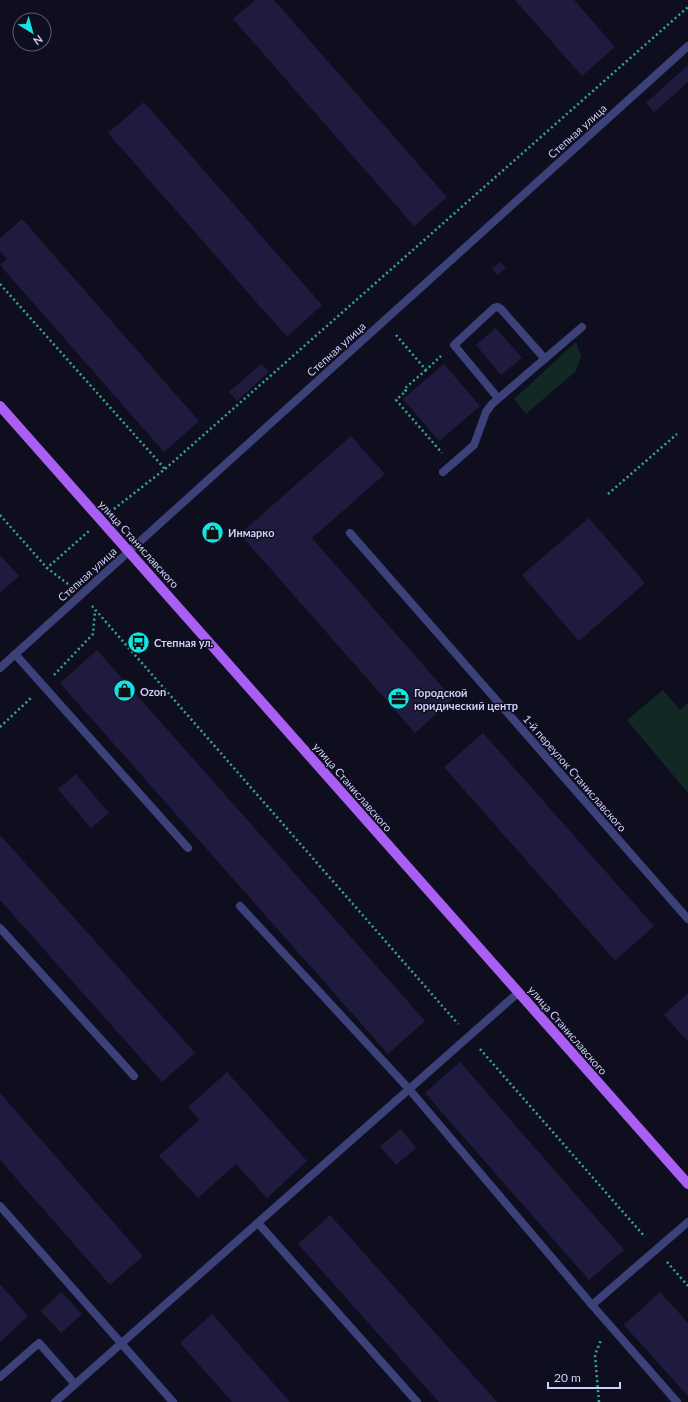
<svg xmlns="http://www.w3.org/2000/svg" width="688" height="1402" font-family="Lato,sans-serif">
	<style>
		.green { fill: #112824 }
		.building { fill: #1e1b3e }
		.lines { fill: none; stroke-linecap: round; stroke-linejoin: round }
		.path { stroke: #36a893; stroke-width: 2.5; stroke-dasharray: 2 3; stroke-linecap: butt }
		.service { stroke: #3c417a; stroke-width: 8 }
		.minor { stroke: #3c417a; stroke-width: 8 }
		.tertiary { stroke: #3c417a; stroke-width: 8 }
		.primary { stroke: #a95ef4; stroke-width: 10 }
		.labels { text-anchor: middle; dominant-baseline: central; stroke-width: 3; stroke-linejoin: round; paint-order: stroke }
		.street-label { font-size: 11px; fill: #cfcffc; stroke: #0f0e1e }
		.poi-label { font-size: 11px; font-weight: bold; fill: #cfcffc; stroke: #0f0e1e; text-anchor: start }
	</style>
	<rect width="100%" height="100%" fill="#0f0e1e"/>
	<g class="green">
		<polygon points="576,342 581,356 576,371 526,414 514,399"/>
		<polygon points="663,690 680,710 688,703 688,793 627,720"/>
	</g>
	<g class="building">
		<polygon points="255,0 274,0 447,197 414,226 233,19"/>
		<polygon points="515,0 574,0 615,47 582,76"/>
		<polygon points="688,65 688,82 654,112 646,103"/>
		<polygon points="144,102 322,305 287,337 108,133"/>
		<polygon points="22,219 199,421 164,452 0,265 7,259 0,251 0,238"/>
		<polygon points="500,262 506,268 497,275 492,269"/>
		<polygon points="496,328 522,358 501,375 476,345"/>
		<polygon points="261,364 269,372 237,401 229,392"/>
		<polygon points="444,364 480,406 439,441 403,399"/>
		<polygon points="351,436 385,474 312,538 453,699 415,733 240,534"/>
		<polygon points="589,518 645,583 579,641 522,575"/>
		<polygon points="0,555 19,576 0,593"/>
		<polygon points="97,650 425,1021 388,1054 60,683"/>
		<polygon points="483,733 654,926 615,961 444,767"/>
		<polygon points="76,774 109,813 91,828 58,789"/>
		<polygon points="0,835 195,1053 162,1082 0,900"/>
		<polygon points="688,993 688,1042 664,1015"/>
		<polygon points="460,1062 624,1250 589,1280 425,1093"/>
		<polygon points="227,1072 307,1161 267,1198 236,1164 198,1198 159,1156 199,1120 188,1107"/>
		<polygon points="0,1093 143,1256 110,1285 0,1160"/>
		<polygon points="401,1129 416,1148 396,1165 380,1146"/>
		<polygon points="330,1215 497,1402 439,1402 298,1244"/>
		<polygon points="0,1284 28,1316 0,1342"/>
		<polygon points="61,1292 82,1314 61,1333 41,1311"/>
		<polygon points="660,1292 688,1323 688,1396 624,1325"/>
		<polygon points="212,1314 290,1402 232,1402 180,1343"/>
	</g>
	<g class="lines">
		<g class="path">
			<polyline points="0,284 165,469"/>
			<polyline points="396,335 426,370 441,356"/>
			<polyline points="426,370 404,389 406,391 396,400 442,453"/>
			<polyline points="608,494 677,434"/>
			<polyline points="114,509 165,469 688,7"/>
			<polyline points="0,515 47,568"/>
			<polyline points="68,584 47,568 89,531"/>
			<polyline points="92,606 458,1024"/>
			<polyline points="54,675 93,634 95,610"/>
			<polyline points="0,727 32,697"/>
			<polyline points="480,1049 645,1237"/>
			<polyline points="667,1262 688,1286"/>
			<polyline points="599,1402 595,1355 601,1340"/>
		</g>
		<g class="service">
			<polyline points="498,398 454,345 494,308 498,307 501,309 545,359"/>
			<polyline points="443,472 474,445 486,412 492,404 582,327"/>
			<polyline points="15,654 188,848"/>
			<polyline points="240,906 409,1089 592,1305 677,1402"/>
			<polyline points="0,928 134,1076"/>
			<polyline points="0,1206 173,1402"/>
			<polyline points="258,1223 417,1402"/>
			<polyline points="592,1305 688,1222"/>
			<polyline points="0,1377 39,1343 75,1384"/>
			<polyline points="55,1402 519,992"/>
		</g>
		<polyline class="minor" points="350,533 688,919"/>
		<polyline class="tertiary" points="0,668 688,46"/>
		<polyline class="primary" points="0,406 688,1184"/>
	</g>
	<defs>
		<symbol id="shop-disc" viewBox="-11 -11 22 22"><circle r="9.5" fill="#10e6e1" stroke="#0f0e1e"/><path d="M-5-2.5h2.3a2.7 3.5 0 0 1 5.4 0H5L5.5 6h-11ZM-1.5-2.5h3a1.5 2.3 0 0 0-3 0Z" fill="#111"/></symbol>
		<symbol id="bus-disc" viewBox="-11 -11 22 22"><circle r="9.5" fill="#10e6e1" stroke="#0f0e1e"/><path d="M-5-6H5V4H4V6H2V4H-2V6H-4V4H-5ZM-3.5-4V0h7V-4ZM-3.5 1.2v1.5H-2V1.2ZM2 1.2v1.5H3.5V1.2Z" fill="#111"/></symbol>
		<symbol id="office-disc" viewBox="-11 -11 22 22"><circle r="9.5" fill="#10e6e1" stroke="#0f0e1e"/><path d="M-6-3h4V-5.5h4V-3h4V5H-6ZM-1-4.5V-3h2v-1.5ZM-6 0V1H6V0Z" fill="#111"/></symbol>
	</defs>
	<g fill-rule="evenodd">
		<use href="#shop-disc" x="200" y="520" width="25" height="25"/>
		<use href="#bus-disc" x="126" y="630" width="25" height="25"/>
		<use href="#shop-disc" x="112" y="678" width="25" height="25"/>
		<use href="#office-disc" x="386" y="686" width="25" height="25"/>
	</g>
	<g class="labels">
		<g class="street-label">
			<text transform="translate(577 131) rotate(-42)">Степная улица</text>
			<text transform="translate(336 349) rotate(-42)">Степная улица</text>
			<text transform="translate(139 544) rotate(48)">улица Станиславского</text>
			<text transform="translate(87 574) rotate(-42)">Степная улица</text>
			<text transform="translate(575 773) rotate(49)">1-й переулок Станиславского</text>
			<text transform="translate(353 787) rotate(49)">улица Станиславского</text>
			<text transform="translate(568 1030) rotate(49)">улица Станиславского</text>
		</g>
		<g class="poi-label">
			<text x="228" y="532">Инмарко</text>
			<text x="154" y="642">Степная ул.</text>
			<text x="140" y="691">Ozon</text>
			<text x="414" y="692">Городской<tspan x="414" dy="13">юридический центр</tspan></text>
		</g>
	</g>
	<g transform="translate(32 32) rotate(143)"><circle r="19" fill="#0f0e1e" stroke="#5c5b77"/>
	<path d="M0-3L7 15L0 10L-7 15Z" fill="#10e6e1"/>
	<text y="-6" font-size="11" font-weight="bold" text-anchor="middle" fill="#cfcffc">N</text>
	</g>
	<path d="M548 1382v6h72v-6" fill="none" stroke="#cfcffc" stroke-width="2"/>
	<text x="554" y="1382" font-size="12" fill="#cfcffc" stroke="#0f0e1e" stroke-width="3" paint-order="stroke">20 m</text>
</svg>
